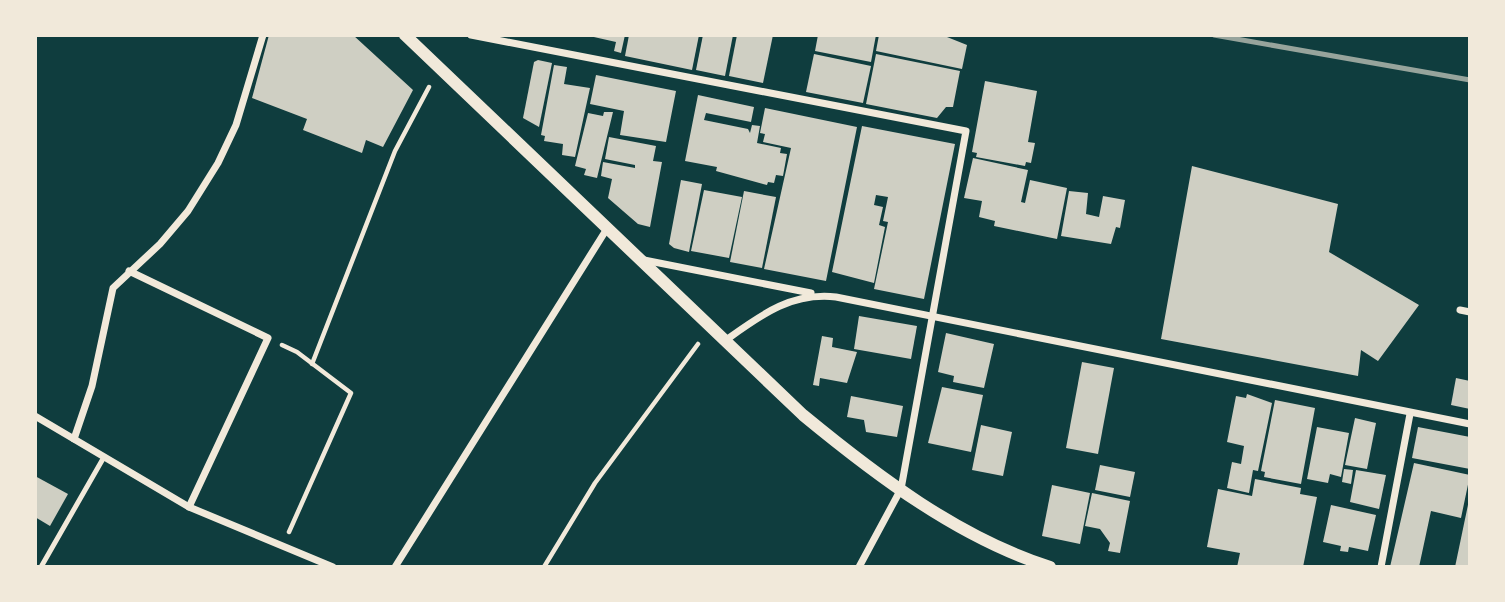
<svg xmlns="http://www.w3.org/2000/svg" width="1505" height="602" font-family="'Noto Sans',sans-serif">
	<style>
		.building { fill: #cfcfc3 }
		.lines { fill: none; stroke-linecap: round; stroke-linejoin: round }
		.path { stroke: #f1e9da; stroke-width: 4.5 }
		.service { stroke: #f1e9da; stroke-width: 5 }
		.minor { stroke: #f1e9da; stroke-width: 7 }
		.tertiary { stroke: #f1e9da; stroke-width: 12 }
		.rail { stroke: #97a49c; stroke-width: 5 }
	</style>
	<rect width="100%" height="100%" fill="#0f3d3e"/>
	<g class="building">
		<polygon points="269,35 353,35 413,90 383,147 366,140 362,153 303,130 307,119 252,98"/>
		<polygon points="585,35 625,35 621,53 614,51 616,42"/>
		<polygon points="629,35 699,35 692,70 625,56"/>
		<polygon points="703,35 733,35 725,76 696,70"/>
		<polygon points="737,35 773,35 763,83 729,76"/>
		<polygon points="818,35 876,35 871,62 815,51"/>
		<polygon points="879,35 942,35 967,45 962,69 876,51"/>
		<polygon points="814,54 871,66 863,103 806,92"/>
		<polygon points="876,54 960,71 953,107 946,107 937,118 866,104"/>
		<polygon points="538,60 552,63 539,127 523,118 534,62"/>
		<polygon points="554,65 567,67 564,84 590,88 575,157 562,155 563,144 544,141 545,136 541,135"/>
		<polygon points="596,75 676,91 666,142 620,135 624,111 590,104"/>
		<polygon points="985,81 1037,91 1028,142 1035,143 1031,163 1026,162 1025,166 976,157 977,153 972,152"/>
		<polygon points="698,95 754,107 751,122 706,113 704,120 748,129 750,133 752,125 760,126 757,143 781,148 780,153 787,154 783,176 776,175 774,183 768,182 767,185 716,171 717,167 685,161"/>
		<polygon points="765,108 857,127 826,281 764,269 791,148 763,142 765,134 760,133"/>
		<polygon points="604,112 613,112 597,178 584,175 586,169 575,166 588,113 603,116"/>
		<polygon points="862,126 955,144 924,299 874,289 888,222 883,221 888,197 876,195 874,205 883,207 879,225 885,227 874,283 832,272"/>
		<polygon points="609,137 656,146 653,161 662,162 650,227 638,224 608,198 612,179 601,176 603,162 635,168 635,165 605,159"/>
		<polygon points="973,158 1028,170 1021,202 1025,203 1030,180 1067,188 1057,239 994,226 995,221 979,217 982,201 964,198"/>
		<polygon points="1192,166 1338,204 1329,252 1419,305 1378,361 1361,350 1358,376 1161,339"/>
		<polygon points="681,180 702,184 689,252 674,248 669,244"/>
		<polygon points="704,190 742,197 729,258 691,251"/>
		<polygon points="744,191 776,197 762,268 730,262"/>
		<polygon points="1069,191 1088,193 1086,214 1099,217 1103,196 1125,200 1120,228 1116,227 1111,244 1061,236"/>
		<polygon points="859,316 917,326 911,359 854,349"/>
		<polygon points="946,333 994,344 984,388 953,382 954,376 938,372"/>
		<polygon points="822,336 833,338 832,347 857,352 847,383 820,378 819,386 813,385"/>
		<polygon points="1082,362 1114,368 1098,454 1066,448"/>
		<polygon points="1456,378 1470,381 1470,409 1451,405"/>
		<polygon points="942,387 983,395 971,452 928,443"/>
		<polygon points="1247,394 1272,403 1258,471 1253,470 1249,493 1227,488 1232,462 1241,464 1244,446 1227,442 1236,396 1246,398"/>
		<polygon points="851,396 903,406 897,437 866,432 864,420 847,417"/>
		<polygon points="1275,400 1315,408 1301,484 1264,477 1265,472 1261,471"/>
		<polygon points="1355,418 1376,423 1367,469 1345,465"/>
		<polygon points="981,425 1012,432 1003,476 972,470"/>
		<polygon points="1317,427 1349,433 1341,477 1330,474 1328,483 1307,479"/>
		<polygon points="1418,427 1470,437 1470,469 1412,458"/>
		<polygon points="1414,463 1470,475 1461,518 1431,511 1419,567 1390,567"/>
		<polygon points="1100,465 1135,472 1130,497 1095,490"/>
		<polygon points="1344,469 1353,470 1351,484 1342,482"/>
		<polygon points="1356,470 1386,475 1379,509 1350,502"/>
		<polygon points="35,476 68,494 50,526 35,517"/>
		<polygon points="1255,479 1301,488 1300,494 1317,497 1303,567 1237,567 1240,553 1207,547 1218,489 1252,496"/>
		<polygon points="1052,485 1090,493 1080,544 1042,536"/>
		<polygon points="1092,493 1130,501 1120,553 1108,551 1110,543 1100,529 1085,526"/>
		<polygon points="1470,500 1470,567 1455,567 1469,500"/>
		<polygon points="1331,505 1376,515 1368,551 1349,547 1348,552 1340,551 1341,546 1323,542"/>
	</g>
	<g class="lines">
		<g class="path">
			<polyline points="282,345 297,352 351,393 289,532"/>
			<polyline points="312,364 395,151 429,87"/>
			<polyline points="544,567 595,483 698,344"/>
		</g>
		<polyline class="service" points="41,567 104,457"/>
		<g class="minor">
			<polyline points="471,35 966,131 901,489 859,567"/>
			<polyline points="644,260 811,293"/>
			<polyline points="129,271 268,338 189,507"/>
			<polyline points="1460,310 1470,312"/>
			<path d="M 726,340 C 761,315 791,292 836,297 L 1470,424"/>
			<polyline points="35,416 189,507 333,567"/>
			<polyline points="74,439 92,386 113,288 160,244 188,211 218,163 236,125 263,35"/>
			<polyline points="395,567 608,227"/>
			<polyline points="1381,567 1410,414"/>
		</g>
		<path class="tertiary" d="M 405,35 L 803,415 C 877,476 959,538 1050,567"/>
		<polyline class="rail" points="1214,35 1470,80"/>
	</g>
	<rect width="1505" height="602" fill="none" stroke="#f1e9da" stroke-width="74"/>
</svg>
